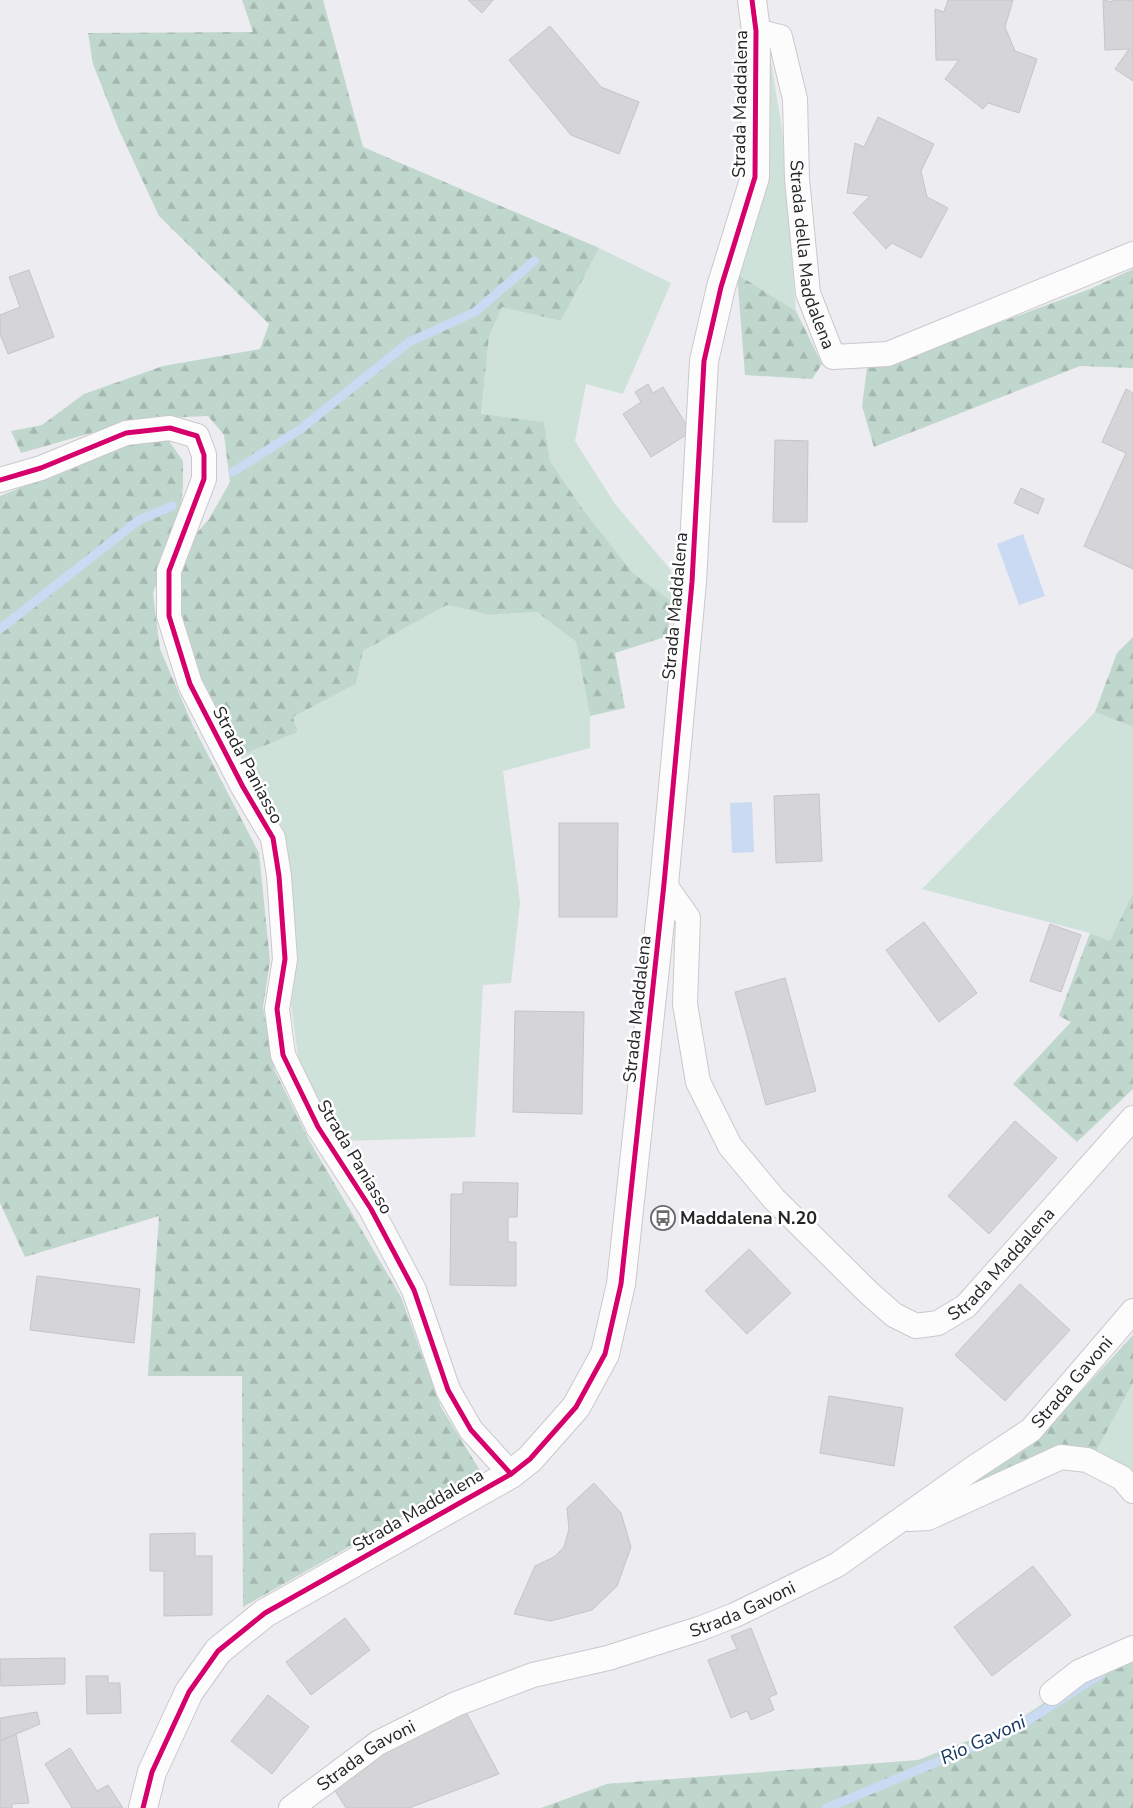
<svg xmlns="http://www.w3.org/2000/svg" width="1133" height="1808" font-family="'Nunito Sans',sans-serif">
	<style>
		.grass { fill: #cee2da }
		.forest { fill: url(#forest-firs) }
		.water { fill: #c9daf2 }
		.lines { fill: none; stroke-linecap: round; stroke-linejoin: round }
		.stream { stroke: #c9daf2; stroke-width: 9 }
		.building { fill: #d5d5d8; stroke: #c5c4c8 }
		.street-casing { stroke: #cac8cc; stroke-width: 26 }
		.secondary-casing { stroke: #cac8cc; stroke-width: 30 }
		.street { stroke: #fcfcfd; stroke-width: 24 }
		.secondary { stroke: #fcfcfd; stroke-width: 28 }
		.cycleway-casing { stroke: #fff; stroke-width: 8 }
		.cycleway { stroke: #d6006c; stroke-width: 5 }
		.labels { text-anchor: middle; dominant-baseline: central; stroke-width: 5; stroke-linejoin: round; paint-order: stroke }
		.street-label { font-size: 18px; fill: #252427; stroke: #fff }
		.poi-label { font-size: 18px; font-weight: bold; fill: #252427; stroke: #fff; text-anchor: start }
		.water-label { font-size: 19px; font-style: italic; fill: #163862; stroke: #fff }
	</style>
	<defs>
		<pattern id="forest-firs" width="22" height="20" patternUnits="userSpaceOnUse" patternTransform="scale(1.25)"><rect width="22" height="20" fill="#c0d7cd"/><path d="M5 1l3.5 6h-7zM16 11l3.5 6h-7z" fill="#a5b8b0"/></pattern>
	</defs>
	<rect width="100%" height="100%" fill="#edecf0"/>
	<g class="grass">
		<polygon points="771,62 782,129 796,311 737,274 761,65"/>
		<polygon points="599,248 671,283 623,394 586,384 575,441 615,504 671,570 671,601 633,573 584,511 550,461 544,422 481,415 489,337 502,307 561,321"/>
		<polygon points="447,605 490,615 537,612 576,642 590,716 590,748 503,771 520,903 511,983 483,985 475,1137 342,1141 299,1065 291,1004 296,958 237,757 298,732 293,717 356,684 363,651"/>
		<polygon points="1095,712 1133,727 1133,893 1110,942 1090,933 922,889"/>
		<polygon points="1133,1383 1133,1472 1096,1451"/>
	</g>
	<g class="forest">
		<polygon points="242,0 323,0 363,147 599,248 561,321 502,307 489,337 481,414 544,422 550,461 584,511 633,573 671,601 668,636 615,653 625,708 590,716 576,642 537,612 490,615 447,605 363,651 356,684 293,717 298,732 237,757 194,678 175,613 175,572 189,542 209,519 230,482 224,435 208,416 140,419 21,453 11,431 42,425 84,394 163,366 260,349 269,324 159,216 119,130 93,64 88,33 253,32"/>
		<polygon points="1133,269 1133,368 1080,366 874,447 862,406 867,368 888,364 1090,289"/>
		<polygon points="737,274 796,311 822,364 812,379 745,375"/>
		<polygon points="137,440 169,441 183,461 183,485 180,521 153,593 160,649 194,728 259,853 270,961 263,1007 275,1071 310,1142 401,1297 441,1407 481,1472 243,1607 242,1376 148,1376 159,1216 25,1257 0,1203 0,496"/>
		<polygon points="1133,637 1133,727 1095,712 1117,653"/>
		<polygon points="1133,893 1133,1089 1077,1142 1013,1084 1071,1022 1059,1016 1090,933 1110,941"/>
		<polygon points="1133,1335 1133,1383 1096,1451 1055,1452 968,1486 1032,1445"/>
		<polygon points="1133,1655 1133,1808 541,1808 607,1784 918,1760 1014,1723 1097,1667"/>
	</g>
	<g class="water">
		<polygon points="1023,534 1045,596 1019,605 997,544"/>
		<polygon points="752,802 754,852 732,853 730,803"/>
	</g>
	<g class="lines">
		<g class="stream">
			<polyline points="233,472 302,428 409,342 475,312 534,261"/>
			<polyline points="0,629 139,520 172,506"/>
			<polyline points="827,1808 1013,1730 1101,1674"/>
		</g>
	</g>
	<g class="building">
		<polygon points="468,0 493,0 482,13"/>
		<polygon points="948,0 1013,0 1005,27 1015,51 1037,59 1019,113 988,103 983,109 945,79 959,60 936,60 935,9 944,12"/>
		<polygon points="1103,0 1112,2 1112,0 1133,0 1133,81 1115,69 1129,49 1105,50"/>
		<polygon points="550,26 601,87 639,102 619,154 571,135 509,60"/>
		<polygon points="878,117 934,144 921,171 927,197 948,208 921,258 892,243 886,249 853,213 870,196 847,193 855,143 864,147"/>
		<polygon points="29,270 54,337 8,354 0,334 0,315 20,307 9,277"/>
		<polygon points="648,384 653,393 663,387 691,432 651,457 623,414 641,402 635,392"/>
		<polygon points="1126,389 1133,393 1133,569 1084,546 1126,453 1102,442"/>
		<polygon points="775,440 808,441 807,522 773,522"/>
		<polygon points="1021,488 1044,499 1038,514 1014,503"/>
		<polygon points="819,794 822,861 776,863 774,796"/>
		<polygon points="559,823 618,823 617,917 559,917"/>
		<polygon points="924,922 977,993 939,1022 886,950"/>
		<polygon points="1050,924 1081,935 1061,992 1030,981"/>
		<polygon points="785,978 816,1091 766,1105 735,992"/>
		<polygon points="515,1011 584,1012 582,1114 513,1112"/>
		<polygon points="1015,1121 1057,1158 989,1234 948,1196"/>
		<polygon points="463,1182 518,1183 517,1217 508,1217 508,1242 516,1242 516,1286 450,1285 451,1194 463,1194"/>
		<polygon points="749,1249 791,1293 747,1334 705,1291"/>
		<polygon points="37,1276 140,1289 134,1343 30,1330"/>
		<polygon points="1020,1284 1070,1330 1005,1401 955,1355"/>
		<polygon points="829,1396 903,1408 894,1466 820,1453"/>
		<polygon points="594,1483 621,1513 631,1547 617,1586 592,1610 551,1621 514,1614 535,1566 554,1557 564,1547 569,1529 567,1508"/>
		<polygon points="195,1533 195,1556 212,1556 212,1615 164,1616 164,1571 150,1571 150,1534"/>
		<polygon points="1033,1566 1071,1615 992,1676 954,1627"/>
		<polygon points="345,1618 370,1650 311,1695 286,1662"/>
		<polygon points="751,1628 777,1694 769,1697 774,1710 751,1720 747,1711 731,1718 708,1660 737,1649 731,1636"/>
		<polygon points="65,1658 65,1684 1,1686 0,1659"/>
		<polygon points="86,1676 108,1676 108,1683 120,1683 121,1713 87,1714"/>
		<polygon points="268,1695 309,1727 272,1774 231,1741"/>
		<polygon points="465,1710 499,1774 409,1808 346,1808 332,1786 385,1748"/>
		<polygon points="37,1712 40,1724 0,1741 0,1718"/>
		<polygon points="16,1734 29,1803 12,1804 12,1808 0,1808 0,1741"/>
		<polygon points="70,1748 97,1791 108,1785 123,1808 72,1808 45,1764"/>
	</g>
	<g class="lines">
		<defs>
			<g id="street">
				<path id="s1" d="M 756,31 L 780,37 L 795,99 L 797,179 L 808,293 L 833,357 L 888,354 L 1133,254"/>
				<polyline points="0,480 41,468 126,433 170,428 197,436 204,455 204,479 169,571 169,616 190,684 243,787 273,838 279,876 285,959 277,1009 283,1055 318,1127 371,1209 414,1290 448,1390 471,1430 511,1474"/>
				<path id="s2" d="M 664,884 L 688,918 L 685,1004 L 698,1082 L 730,1146 L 774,1199 L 869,1293 L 894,1315 L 916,1326 L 938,1323 L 966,1306 L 1133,1118"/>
				<polyline points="909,1519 928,1518 1061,1457 1087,1460 1122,1478 1133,1491"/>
				<polyline points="1052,1693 1079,1672 1133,1648"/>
				<path id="s3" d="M 291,1808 L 378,1743 L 456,1704 L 533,1675 L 608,1658 L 699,1629 L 735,1615 L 837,1565 L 972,1469 L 1031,1430 L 1133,1311"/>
			</g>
			<polyline id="secondary" points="143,1808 152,1772 189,1692 218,1651 265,1613 511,1474 530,1459 576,1407 605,1354 621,1284 664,884 692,582 704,361 721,287 755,177 756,31 752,0"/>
		</defs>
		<use href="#street" class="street-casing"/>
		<use href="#secondary" class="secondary-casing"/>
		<use href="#street" class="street"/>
		<use href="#secondary" class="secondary"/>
		<defs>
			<g id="cycleway">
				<polyline points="0,480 41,468 126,433 170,428 197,436 204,455 204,479 169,571 169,616 190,684 243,787 273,838 279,876 285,959 277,1009 283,1055 318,1127 371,1209 414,1290 448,1390 471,1430 511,1474"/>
				<polyline points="143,1808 152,1772 189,1692 218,1651 265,1613 511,1474 530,1459 576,1407 605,1354 621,1284 664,884 692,582 704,361 721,287 755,177 756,31 752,0"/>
			</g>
		</defs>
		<use href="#cycleway" class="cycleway-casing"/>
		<use href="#cycleway" class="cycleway"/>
	</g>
	<defs>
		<symbol id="bus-ring" viewBox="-11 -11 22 22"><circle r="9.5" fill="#fff" stroke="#6b6a6d" stroke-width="1.5"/><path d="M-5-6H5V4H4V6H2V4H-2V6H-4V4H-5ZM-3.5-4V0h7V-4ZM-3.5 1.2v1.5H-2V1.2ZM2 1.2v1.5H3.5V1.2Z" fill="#6b6a6d"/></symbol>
	</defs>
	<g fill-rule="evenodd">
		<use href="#bus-ring" x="649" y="1204" width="28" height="28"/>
	</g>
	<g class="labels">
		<g class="street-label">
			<text transform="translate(740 104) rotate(-89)">Strada Maddalena</text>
			<text stroke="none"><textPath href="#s1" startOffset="246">Strada della Maddalena</textPath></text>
			<text transform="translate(675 606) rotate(-85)">Strada Maddalena</text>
			<text transform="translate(248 765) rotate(62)">Strada Paniasso</text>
			<text transform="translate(637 1009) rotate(-84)">Strada Maddalena</text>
			<text transform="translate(355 1157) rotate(59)">Strada Paniasso</text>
			<text stroke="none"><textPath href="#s2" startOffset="648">Strada Maddalena</textPath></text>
			<text stroke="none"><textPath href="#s3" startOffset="902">Strada Gavoni</textPath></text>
			<text transform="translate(418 1510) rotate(-30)">Strada Maddalena</text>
			<text stroke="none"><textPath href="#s3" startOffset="498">Strada Gavoni</textPath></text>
			<text stroke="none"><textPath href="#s3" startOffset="92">Strada Gavoni</textPath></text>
		</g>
		<g class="poi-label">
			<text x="680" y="1218">Maddalena N.20</text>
		</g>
		<g class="water-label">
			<text transform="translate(983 1740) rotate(-25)">Rio Gavoni</text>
		</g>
	</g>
</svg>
